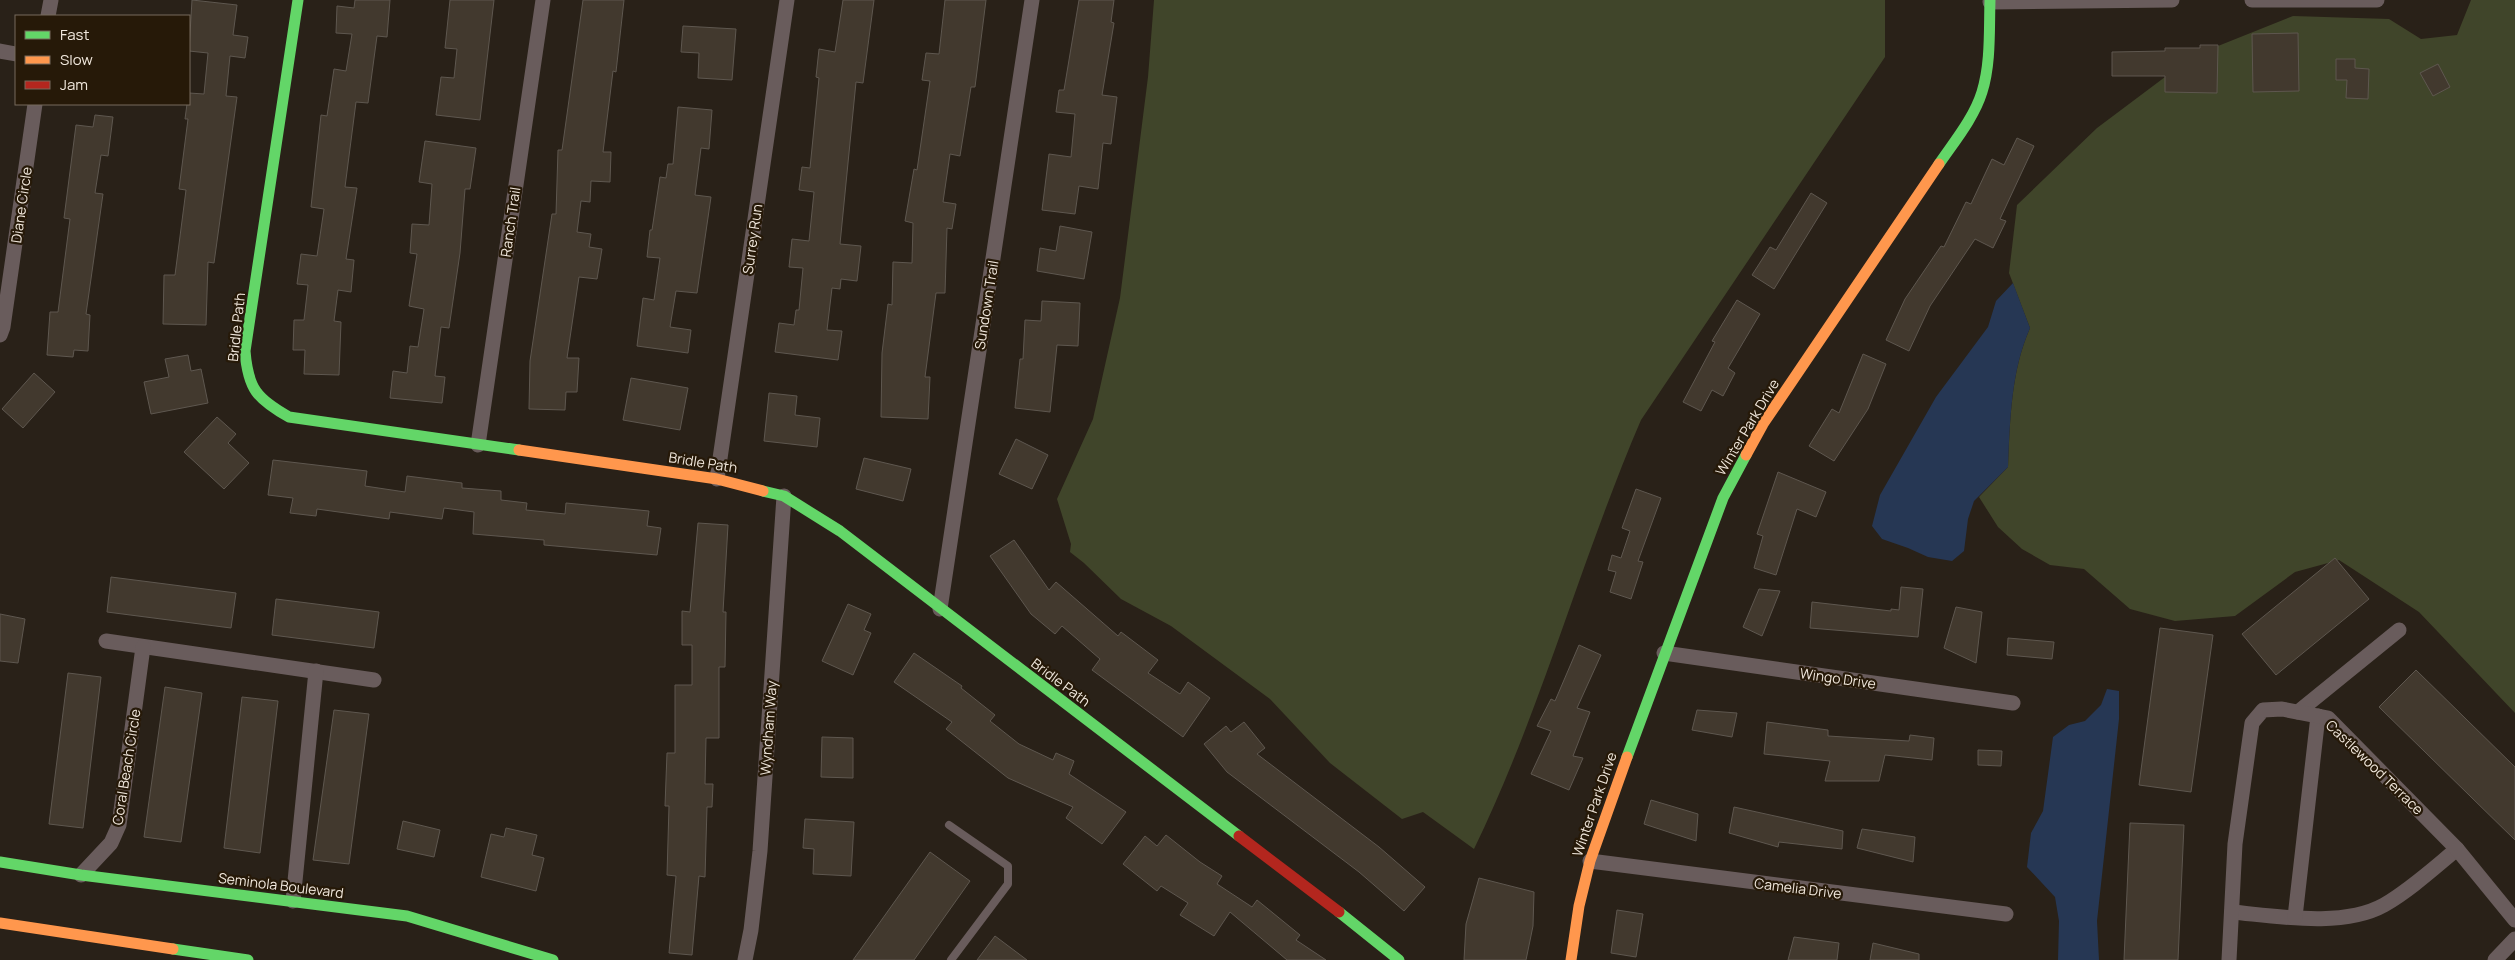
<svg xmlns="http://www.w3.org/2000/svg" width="2515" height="960" font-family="Manrope,sans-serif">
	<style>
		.green { fill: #40452a }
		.water { fill: #263754 }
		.building { fill: #42392e; stroke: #5e574f }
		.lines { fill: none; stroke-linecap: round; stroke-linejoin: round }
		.lane { stroke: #695c5c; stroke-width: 8 }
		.street { stroke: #695c5c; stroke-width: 15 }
		.fast { stroke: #63d668; stroke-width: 11 }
		.slow { stroke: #ff974d; stroke-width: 11 }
		.jam { stroke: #b3261e; stroke-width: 11 }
		.labels { text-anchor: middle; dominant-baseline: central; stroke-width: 4.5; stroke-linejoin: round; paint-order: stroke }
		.street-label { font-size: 14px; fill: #f0e7dc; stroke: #261908 }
	</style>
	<rect width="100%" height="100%" fill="#292118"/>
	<g class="green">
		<path d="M 1154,0 L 1885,0 L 1885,57 L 1641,420 C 1580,562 1541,711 1474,849 L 1423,812 L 1402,819 L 1330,763 L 1270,699 L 1171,626 L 1121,599 L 1084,563 L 1070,552 L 1071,544 L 1057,499 L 1093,419 L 1120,298 L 1148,77 Z"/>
		<path d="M 2471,0 L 2515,0 L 2515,713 L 2419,612 L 2339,560 L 2295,572 L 2235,616 L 2175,621 L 2130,609 L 2084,569 L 2050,565 L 2022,549 L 1998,527 L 1979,497 L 2008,467 C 2010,420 2011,371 2030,328 L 2009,273 L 2017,205 L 2097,128 L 2193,56 L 2293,16 L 2389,19 L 2421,39 L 2457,35 Z"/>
	</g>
	<g class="water">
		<path d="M 2013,283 L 2030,328 C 2011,371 2010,420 2008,467 L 1974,501 L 1968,519 L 1964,551 L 1952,561 L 1928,557 L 1908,548 L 1882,539 L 1872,526 L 1880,495 L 1936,397 L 1988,327 L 1996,301 Z"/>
		<polygon points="2107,689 2119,691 2119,719 2097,921 2099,960 2058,960 2059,921 2055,897 2027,867 2031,833 2043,811 2053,737 2069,725 2085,721 2101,705"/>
	</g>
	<g class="building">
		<polygon points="192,0 237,5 233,35 248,37 245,58 230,56 226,96 237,97 214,263 208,262 206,325 163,324 164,275 175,275 186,190 179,189 188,119 185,119 187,104 189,104 189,93 204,94 208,53 189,51"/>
		<polygon points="355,0 390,0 387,37 377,36 368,103 356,102 345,187 357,188 346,259 354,260 351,292 338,290 334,321 341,322 339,375 304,374 305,350 293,350 294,320 304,320 308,285 297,284 301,254 317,256 324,209 311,207 321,115 327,116 334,69 346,71 352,34 336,33 337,6 354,8"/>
		<polygon points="450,0 494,0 480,120 436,115 441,77 454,78 457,49 445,48"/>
		<polygon points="583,0 624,0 616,72 613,71 603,152 611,152 610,182 591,181 590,202 581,201 577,232 591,234 589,247 602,249 597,279 579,277 567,358 579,358 577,392 566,392 565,410 529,409 530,361 552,214 556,214 558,150 562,150"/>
		<polygon points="843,0 874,0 863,83 856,82 840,244 861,246 857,281 841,279 840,289 832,288 827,330 842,331 838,360 775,352 779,323 794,325 796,310 799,310 803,268 789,267 792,239 809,241 814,192 799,190 802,167 810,168 819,78 816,77 819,49 835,52"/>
		<polygon points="945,0 986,0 975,87 971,87 960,156 950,154 943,202 956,204 952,229 947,228 945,293 936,293 925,377 930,377 928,419 881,417 882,353 888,304 892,305 893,262 912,263 913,223 905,221 914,169 917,170 930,81 922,80 926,53 939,54"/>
		<polygon points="1079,0 1114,0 1111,22 1114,23 1102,95 1117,97 1111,144 1103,143 1098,189 1079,186 1075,214 1042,210 1049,154 1071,157 1075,114 1056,112 1059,90 1064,90"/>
		<polygon points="683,26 736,29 732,80 698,78 699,53 681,52"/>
		<polygon points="2298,33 2299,91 2253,92 2252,34"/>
		<polygon points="2200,45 2218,45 2217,93 2165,92 2165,76 2112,76 2112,52 2165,51 2165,48 2200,48"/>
		<polygon points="2336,59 2355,59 2355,68 2369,69 2368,99 2346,98 2347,80 2336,80"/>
		<polygon points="2438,64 2450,87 2433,96 2420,73"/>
		<polygon points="678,107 712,110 709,149 701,148 695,195 711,197 697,293 676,291 670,327 691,330 688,353 637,346 643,298 654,300 660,258 647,257 650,230 652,230 660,177 666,178 668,164 673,164"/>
		<polygon points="95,115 113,117 108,156 101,155 95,193 103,194 86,314 90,315 88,351 74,350 73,357 47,355 50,312 58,312 70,219 64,218 76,125 93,127"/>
		<polygon points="2017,138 2034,146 2000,219 2006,221 1993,248 1975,239 1930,306 1909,351 1886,340 1905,299 1941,246 1944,247 1966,202 1971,204 1992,159 2004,165"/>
		<polygon points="425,141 476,148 470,189 465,189 460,253 449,328 441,327 435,376 445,377 442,403 390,398 393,371 407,373 410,346 418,347 424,309 409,306 417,254 410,253 412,224 429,225 432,184 419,182"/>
		<polygon points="1811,193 1827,203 1774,289 1752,275 1770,247 1776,250"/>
		<polygon points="1060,226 1092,232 1084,279 1037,271 1040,248 1056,251"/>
		<polygon points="1737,300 1760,314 1728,368 1735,373 1723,396 1712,390 1701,411 1683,402 1715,342 1712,341"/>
		<polygon points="1042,301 1080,303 1078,346 1057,345 1050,412 1015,408 1020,359 1023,359 1025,320 1041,321"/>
		<polygon points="1863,354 1886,364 1868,409 1834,461 1809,446 1832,409 1839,413"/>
		<polygon points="188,355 191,371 201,369 208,403 151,414 144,382 169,377 165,359"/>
		<polygon points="34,373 55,392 23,428 2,409"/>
		<polygon points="631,378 688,388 680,430 623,420"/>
		<polygon points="769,393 797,396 795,415 820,418 817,447 764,441"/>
		<polygon points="217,417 236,434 228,443 249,463 224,489 184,452"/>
		<polygon points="1016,439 1048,455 1032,489 999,474"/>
		<polygon points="864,458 911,469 903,501 856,489"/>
		<polygon points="273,460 367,471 365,486 405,492 407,476 462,483 462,488 501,491 501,500 527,503 526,510 565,514 566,503 649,511 647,526 661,528 657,555 544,545 544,540 473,534 474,512 444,508 442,519 390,512 389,519 317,509 316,516 290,513 293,498 268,495"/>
		<polygon points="1778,472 1826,492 1816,517 1797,509 1776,575 1754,568 1763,536 1757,534"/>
		<polygon points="1636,489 1661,498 1638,561 1643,562 1631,599 1610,592 1616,572 1608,570 1612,555 1621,558 1630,531 1622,528"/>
		<polygon points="698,523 728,525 723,612 726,612 725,667 719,667 719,738 706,738 705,784 713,784 712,807 707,807 705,877 699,876 692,955 669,953 676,876 667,875 669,806 665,806 667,753 675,753 675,685 692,685 692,645 682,645 682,611 690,612"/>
		<polygon points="1014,540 1049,590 1056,582 1118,636 1121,632 1158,660 1148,673 1180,694 1188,682 1210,698 1183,737 1092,670 1100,659 1062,626 1055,634 1031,614 990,556"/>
		<polygon points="2335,558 2369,599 2276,675 2242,634"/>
		<polygon points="111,577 236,593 231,628 107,612"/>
		<polygon points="1901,587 1923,589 1918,637 1810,628 1812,602 1891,611 1891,609 1899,610"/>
		<polygon points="1759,589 1780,591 1762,636 1743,627"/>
		<polygon points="276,599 379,612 374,648 272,635"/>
		<polygon points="848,604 871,614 864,630 871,633 853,675 822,661"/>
		<polygon points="1956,607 1982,612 1976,663 1944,648"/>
		<polygon points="0,614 25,619 18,663 0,661"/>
		<polygon points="2160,628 2213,635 2191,792 2139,785"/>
		<polygon points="2008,638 2054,642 2052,659 2007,655"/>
		<polygon points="1579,645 1601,655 1577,708 1590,712 1573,756 1583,758 1569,790 1531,774 1551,731 1537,726 1551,699 1555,701"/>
		<polygon points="914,653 962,686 961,688 995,715 990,721 1019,744 1053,760 1056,753 1074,761 1069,774 1126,812 1102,844 1066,818 1073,807 1008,778 946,729 952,722 894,682"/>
		<polygon points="2416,670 2515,767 2515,840 2379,707"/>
		<polygon points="68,673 101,677 83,828 49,824"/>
		<polygon points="165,687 202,693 181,842 144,837"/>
		<polygon points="242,697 278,701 260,853 224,848"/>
		<polygon points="334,710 369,714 349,864 313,860"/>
		<polygon points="1697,710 1737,713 1732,737 1692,730"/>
		<polygon points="1244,722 1265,748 1257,754 1379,847 1425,887 1404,911 1359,872 1227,772 1204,744 1226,726 1231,732"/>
		<polygon points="1767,722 1828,730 1828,736 1909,741 1910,735 1934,738 1932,760 1885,755 1879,781 1825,781 1830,761 1764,754"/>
		<polygon points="822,737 853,738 853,778 821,777"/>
		<polygon points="1978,750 2002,751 2001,766 1978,765"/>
		<polygon points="1651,800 1698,814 1696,841 1644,824"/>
		<polygon points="1734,807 1843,831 1842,849 1779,842 1778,847 1729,833"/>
		<polygon points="805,819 854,822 851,876 813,874 814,849 803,848"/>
		<polygon points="403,821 440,830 434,857 397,849"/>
		<polygon points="2130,823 2184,825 2178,960 2124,960"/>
		<polygon points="506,828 537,835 532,855 544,858 536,891 481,877 491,834 504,837"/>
		<polygon points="1862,829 1915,837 1913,862 1857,848"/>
		<polygon points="1166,835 1200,862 1222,876 1217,884 1252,907 1257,900 1300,935 1296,940 1326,960 1287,960 1230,912 1214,936 1180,915 1188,903 1161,886 1157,891 1123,864 1145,836 1157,846"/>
		<polygon points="930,852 970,881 914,960 853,960"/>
		<polygon points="1479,878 1534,892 1533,926 1526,960 1464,960 1466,924"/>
		<polygon points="1617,910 1643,914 1636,957 1611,953"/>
		<polygon points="995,936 1027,960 977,960"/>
		<polygon points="1794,937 1839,943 1837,960 1788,960"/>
		<polygon points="1873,943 1919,954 1919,960 1870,960"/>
	</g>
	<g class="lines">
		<polyline class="lane" points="949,825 1008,866 1008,884 951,960"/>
		<g class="street">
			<polyline points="2252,0 2377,0"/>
			<polyline points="1990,2 2172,0"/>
			<polyline points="48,16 51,0"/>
			<polyline points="0,51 16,54"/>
			<polyline points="0,335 3,327 35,104"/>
			<polyline points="478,445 543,0"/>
			<polyline points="717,479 787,0"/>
			<polyline points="940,609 1032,0"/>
			<polyline points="106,641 374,680"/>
			<polyline points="1664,653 2013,703"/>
			<polyline points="2298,712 2399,630"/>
			<polyline points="1590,861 2006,914"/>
			<polyline points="81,875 111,843 119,825 143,647"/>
			<polyline points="293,901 316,671"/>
			<path d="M 2232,912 C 2276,916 2343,928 2384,905 C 2410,890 2434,868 2457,849"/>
			<polyline points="2295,917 2318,716"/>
			<polyline points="745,960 751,930 760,851 784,496"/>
			<polyline points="2229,960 2235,844 2252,723 2263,710 2282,709 2328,718 2457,849 2515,920"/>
			<polyline points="2495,960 2515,939"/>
		</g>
		<g class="fast">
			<path d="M 298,0 L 245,351 C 248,389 257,399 289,417 L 519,450"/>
			<path d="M 1939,164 C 1954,142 1974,118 1982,92 C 1991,63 1989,30 1990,0"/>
			<polyline points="763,491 784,496 840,531 1239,836"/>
			<polyline points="1627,757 1723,498 1746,455"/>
			<polyline points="0,862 81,875 407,916 553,960"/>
			<polyline points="1339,912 1399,960"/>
			<polyline points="173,949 248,960"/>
		</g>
		<g class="slow">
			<polyline points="519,450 717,479 763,491"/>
			<polyline points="1746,455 1763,424 1939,164"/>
			<polyline points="0,923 173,949"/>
			<polyline points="1571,960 1579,906 1590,861 1627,757"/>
		</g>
		<polyline class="jam" points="1239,836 1339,912"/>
	</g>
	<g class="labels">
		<g class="street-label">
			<text transform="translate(21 205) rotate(-82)">Diane Circle</text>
			<text transform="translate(510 222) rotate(-82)">Ranch Trail</text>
			<text transform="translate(752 239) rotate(-82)">Surrey Run</text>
			<text transform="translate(986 305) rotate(-81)">Sundown Trail</text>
			<text transform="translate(236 327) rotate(-84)">Bridle Path</text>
			<text transform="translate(1747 427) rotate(-59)">Winter Park Drive</text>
			<text transform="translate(703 462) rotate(9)">Bridle Path</text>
			<text transform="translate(1838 678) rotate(8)">Wingo Drive</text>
			<text transform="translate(1061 682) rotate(37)">Bridle Path</text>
			<text transform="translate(768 728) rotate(-86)">Wyndham Way</text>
			<text transform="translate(126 767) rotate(-81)">Coral Beach Circle</text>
			<text transform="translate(2375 767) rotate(44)">Castlewood Terrace</text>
			<text transform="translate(1594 804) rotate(-71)">Winter Park Drive</text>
			<text transform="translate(281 885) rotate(7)">Seminola Boulevard</text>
			<text transform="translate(1798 888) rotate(7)">Camelia Drive</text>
		</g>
	</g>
	<rect x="15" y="15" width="175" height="90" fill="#261908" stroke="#776b5d"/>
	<rect x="25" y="31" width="25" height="8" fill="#63d668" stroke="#776b5d"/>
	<text x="60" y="40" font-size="15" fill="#f0e7dc">Fast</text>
	<rect x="25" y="56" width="25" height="8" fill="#ff974d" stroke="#776b5d"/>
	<text x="60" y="65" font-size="15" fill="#f0e7dc">Slow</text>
	<rect x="25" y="81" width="25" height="8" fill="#b3261e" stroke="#776b5d"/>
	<text x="60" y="90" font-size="15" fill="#f0e7dc">Jam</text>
</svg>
